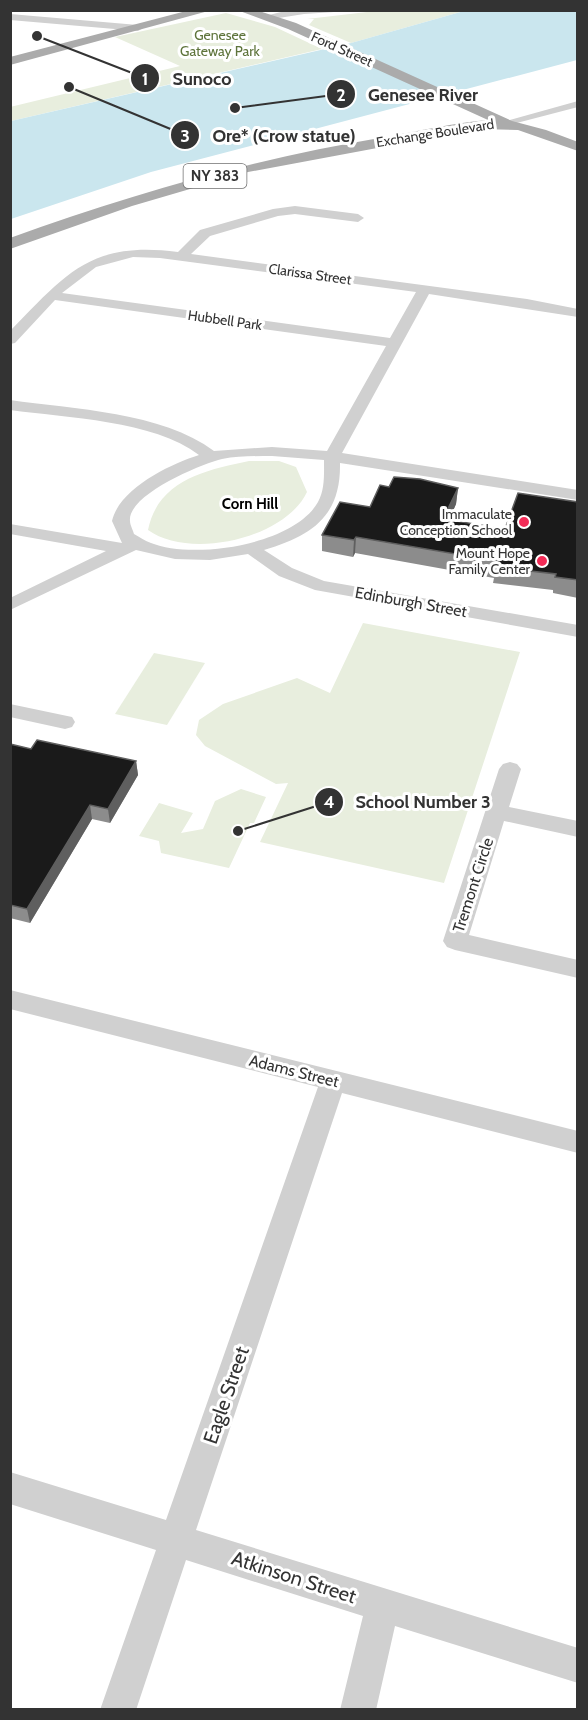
<svg xmlns="http://www.w3.org/2000/svg" width="588" height="1720" font-family="Cabin,sans-serif">
	<style>
		.green { fill: #e8eede }
		.water { fill: #cae6ee }
		.lines { fill: none; stroke-linecap: round; stroke-linejoin: round }
		.minor { fill: #d0d0d0; fill-rule: evenodd }
		.major { fill: #ababab; fill-rule: evenodd }
		.wall { fill: #8c8c8c }
		.shaded-wall { fill: #5f5f5f }
		.building { fill: #1a1a1a; stroke: #5f5f5f; stroke-width: 1.5 }
		.poi-dot { fill: #f32c57; stroke: #fff; stroke-width: 2 }
		.labels { text-anchor: middle; dominant-baseline: central; stroke-width: 6; stroke-linejoin: round; paint-order: stroke }
		.far-park-label { font-size: 14px; fill: #5e743b; stroke: #fff }
		.far-street-label { font-size: 14px; fill: #333; stroke: #fff }
		.far-poi-label { font-size: 14px; fill: #333; stroke: #fff; text-anchor: end }
		.shield { fill: #fff; stroke: #707070; stroke-width: 1.5 }
		.shield-label { font-size: 15px; font-weight: bold; fill: #333 }
		.far-neighbourhood-label { font-size: 15px; font-weight: bold; fill: #000; stroke: #fff }
		.street-label { font-size: 16px; fill: #333; stroke: #fff }
		.near-street-label { font-size: 20px; fill: #333; stroke: #fff }
		.leader { fill: none; stroke: #333; stroke-width: 2 }
		.callout-dot { fill: #333; stroke: #fff; stroke-width: 2 }
		.mark-label { font-size: 18px; text-anchor: middle; font-weight: bold; fill: #fff }
		.callout-label { font-size: 18px; text-anchor: middle; font-weight: bold; fill: #333; stroke: #fff; stroke-width: 6; stroke-linejoin: round; paint-order: stroke }
	</style>
	<rect width="100%" height="100%" fill="#fff"/>
	<g class="green">
		<polygon points="384,10 464,11 351,43 309,25 314,19 307,19"/>
		<polygon points="226,13 275,27 322,49 11,121 10,107 180,66 115,37"/>
		<path d="M 249,461 L 279,461 L 296,467 L 307,492 C 285,539 189,560 148,530 C 158,480 206,470 249,461 Z"/>
		<polygon points="363,623 520,652 444,883 260,842 288,783 276,784 205,746 196,735 199,720 223,704 297,678 330,693"/>
		<polygon points="154,653 205,663 167,725 115,714"/>
		<polygon points="241,789 266,797 254,823 250,823 229,868 161,853 159,841 139,836 159,803 193,813 181,833 203,829 215,801"/>
	</g>
	<polygon class="water" points="464,11 577,11 577,60 151,172 11,219 11,121 351,43"/>
	<g class="lines">
		<g class="minor">
			<polygon points="289,10 364,10 304,14 266,20 261,17"/>
			<polygon points="10,14 138,25 143,28 138,31 10,20"/>
			<polygon points="578,101 578,107 505,126 499,123"/>
			<path d="M 295,206 L 358,214 L 364,218 L 358,222 L 295,214 L 278,216 L 210,236 L 191,254 L 527,299 L 578,309 L 578,317 L 429,294 L 342,453 L 578,490 L 578,500 L 340,463 C 341,516 312,536 264,550 L 292,568 L 324,581 L 578,625 L 578,637 L 315,590 L 279,576 L 248,554 L 210,560 L 175,559 L 136,550 L 10,610 L 10,598 L 106,551 L 10,534 L 10,524 L 122,543 L 112,521 C 119,489 170,464 199,455 C 153,420 67,418 10,410 L 10,400 C 73,409 162,412 214,451 L 272,447 L 327,451 L 386,346 L 55,300 L 15,343 L 10,344 L 10,331 C 67,273 90,241 178,252 L 200,230 L 273,209 ZM 133,257 L 160,258 L 416,292 L 390,338 L 62,293 L 96,267 ZM 272,456 L 324,460 C 324,474 325,490 318,502 C 294,545 193,560 151,543 C 145,541 140,537 134,534 C 133,530 130,525 130,521 C 127,495 201,464 222,459 C 238,456 256,456 272,456 Z"/>
			<polygon points="10,704 72,717 75,722 72,727 65,729 10,717"/>
			<polygon points="510,762 517,764 521,769 509,807 578,821 578,837 504,821 469,935 578,960 578,978 455,950 447,947 443,941 499,769 503,764"/>
			<polygon points="10,990 578,1131 578,1153 342,1093 196,1530 578,1648 578,1683 395,1626 376,1710 340,1710 363,1616 186,1560 136,1710 100,1710 156,1550 10,1504 10,1472 166,1520 318,1087 10,1009"/>
		</g>
		<g class="major">
			<polygon points="190,10 212,10 10,65 10,57"/>
			<path d="M 237,10 L 256,10 L 296,23 L 512,121 L 546,130 L 578,142 L 578,151 L 518,130 L 479,129 L 248,172 L 132,206 L 10,249 L 10,238 C 134,193 254,159 385,137 C 419,131 454,123 488,120 L 288,29 Z"/>
		</g>
	</g>
	<g class="wall">
		<polygon points="389,487 458,488 456,504 449,520 505,529 578,502 578,598 553,593 553,590 493,583 494,578 355,553 353,557 322,551 322,535 370,507"/>
		<polygon points="10,744 31,749 136,761 138,775 110,823 92,819 30,923 10,918"/>
	</g>
	<g class="shaded-wall">
		<polygon points="458,488 456,504 442,536 443,519"/>
		<polygon points="356,537 355,553 353,557 354,540"/>
		<polygon points="136,761 138,775 110,823 108,809"/>
		<polygon points="90,805 92,819 30,923 27,909"/>
	</g>
	<g class="building">
		<polygon points="394,477 420,479 458,488 443,519 505,529 518,493 578,502 578,580 555,577 556,574 495,567 497,561 356,537 354,540 322,535 340,502 370,507 380,485 389,487"/>
		<polygon points="37,740 136,761 108,809 90,805 27,909 10,905 10,744 31,749"/>
	</g>
	<g class="poi-dot">
		<circle cx="524" cy="522" r="6"/>
		<circle cx="542" cy="561" r="6"/>
	</g>
	<g class="labels">
		<g class="far-park-label">
			<text x="220" y="35">Genesee<tspan x="220" dy="16">Gateway Park</tspan></text>
		</g>
		<g class="far-street-label">
			<text transform="translate(342 49) rotate(24)">Ford Street</text>
			<text transform="translate(435 133) rotate(-9)">Exchange Boulevard</text>
			<text transform="translate(310 274) rotate(8)">Clarissa Street</text>
			<text transform="translate(225 320) rotate(8)">Hubbell Park</text>
		</g>
		<g class="far-poi-label">
			<text x="512" y="514">Immaculate<tspan x="512" dy="16">Conception School</tspan></text>
			<text x="530" y="553">Mount Hope<tspan x="530" dy="16">Family Center</tspan></text>
		</g>
		<rect class="shield" x="183.5" y="164" width="63" height="24" rx="4.5"/>
		<g class="shield-label">
			<text x="215" y="176">NY 383</text>
		</g>
		<g class="far-neighbourhood-label">
			<text x="250" y="504">Corn Hill</text>
		</g>
		<g class="street-label">
			<text transform="translate(411 602) rotate(10)">Edinburgh Street</text>
			<text transform="translate(473 885) rotate(-72)">Tremont Circle</text>
			<text transform="translate(294 1071) rotate(14)">Adams Street</text>
		</g>
		<g class="near-street-label">
			<text transform="translate(226 1395) rotate(-71)">Eagle Street</text>
			<text transform="translate(294 1577) rotate(18)">Atkinson Street</text>
		</g>
	</g>
	<path class="leader" d="M37 36L145 78M235 108L341 94M69 87L185 135M238 831L329 802"/>
	<g class="callout-dot">
		<circle cx="37" cy="36" r="6"/>
		<circle cx="235" cy="108" r="6"/>
		<circle cx="69" cy="87" r="6"/>
		<circle cx="238" cy="831" r="6"/>
		<circle cx="145" cy="78" r="15"/>
		<circle cx="341" cy="94" r="15"/>
		<circle cx="185" cy="135" r="15"/>
		<circle cx="329" cy="802" r="15"/>
	</g>
	<g class="mark-label">
		<text x="145" y="85">1</text>
		<text x="341" y="101">2</text>
		<text x="185" y="142">3</text>
		<text x="329" y="808">4</text>
	</g>
	<g class="callout-label">
		<text x="202" y="85">Sunoco</text>
		<text x="423" y="101">Genesee River</text>
		<text x="284" y="142">Ore* (Crow statue)</text>
		<text x="423" y="808">School Number 3</text>
	</g>
	<rect width="588" height="1720" fill="none" stroke="#333333" stroke-width="24"/>
</svg>
